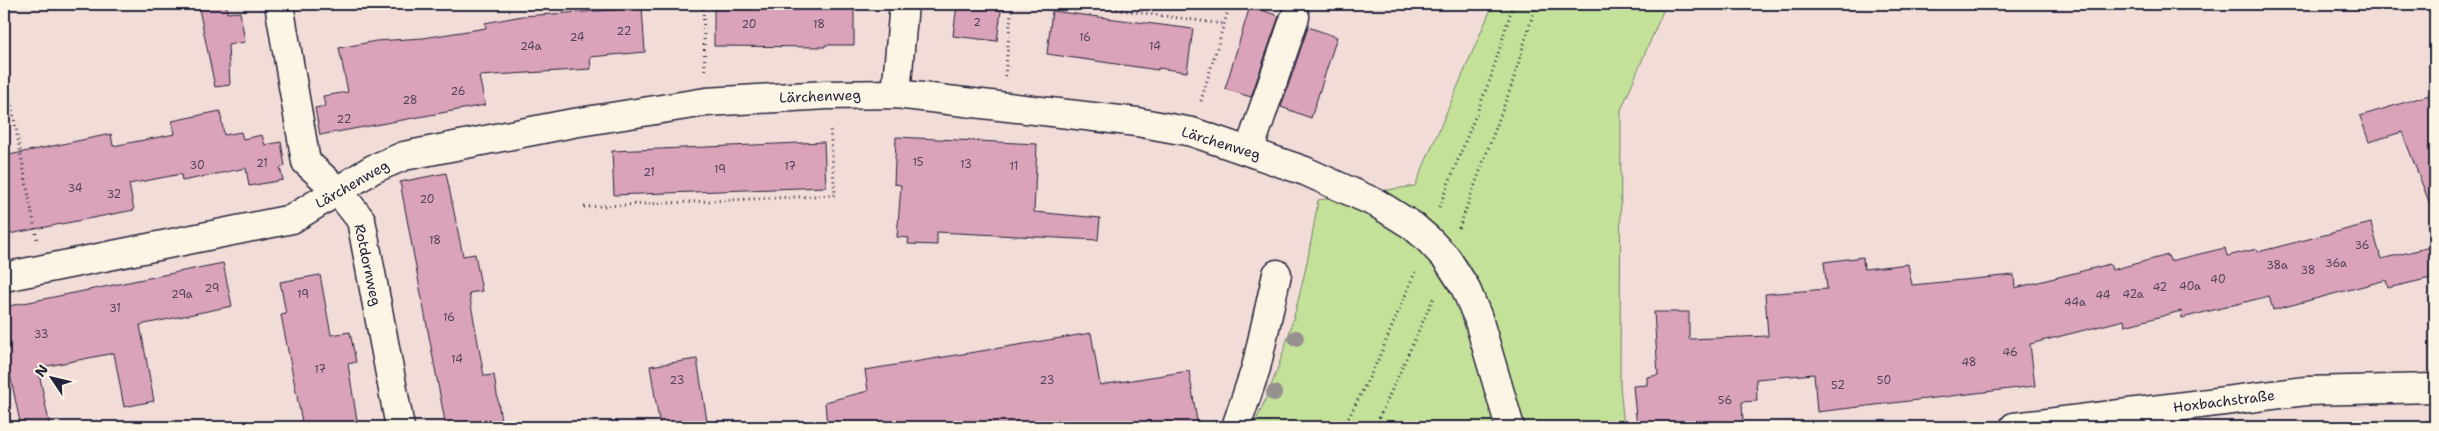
<svg xmlns="http://www.w3.org/2000/svg" width="2439" height="431" font-family="'Shantell Sans',sans-serif">
	<style>
		.green { fill: #c4e199; stroke: #73826a }
		.building { fill: #daa3b9; stroke: #22223b }
		.lines { fill: none; stroke-linecap: round; stroke-linejoin: round }
		.minor-casing { stroke: #22223b; stroke-width: 31 }
		.path { stroke: #22223b; stroke-width: 3; stroke-dasharray: 1 4; stroke-linecap: butt }
		.minor { stroke: #fcf5e5; stroke-width: 28 }
		.tree { fill: #96908e }
		.labels { text-anchor: middle; dominant-baseline: central; stroke-width: 4.5; stroke-linejoin: round; paint-order: stroke }
		.number-label { font-size: 11px; fill: #50425a }
		.street-label { font-size: 14px; fill: #22223b; stroke: #fcf5e5 }
	</style>
	<rect width="100%" height="100%" fill="#f2dcd8"/>
	<filter id="ink" filterUnits="userSpaceOnUse"><feTurbulence type="fractalNoise" baseFrequency=".02" numOctaves="2"/><feDisplacementMap in="SourceGraphic" scale="10" xChannelSelector="R" yChannelSelector="G"/><feConvolveMatrix kernelMatrix="1 2 1 2 8 2 1 2 1" color-interpolation-filters="sRGB"/></filter>
	<g filter="url(#ink)">
		<path class="green" d="M 1493,4 L 1666,4 L 1621,110 L 1620,386 L 1624,427 L 1253,427 C 1288,355 1306,278 1318,200 L 1415,186 Z"/>
		<g class="building">
			<polygon points="198,4 227,4 227,13 240,12 245,42 228,45 230,85 215,87"/>
			<polygon points="714,4 854,4 854,45 825,45 825,47 714,46"/>
			<polygon points="957,4 1002,4 997,41 953,36"/>
			<polygon points="1250,6 1279,16 1251,97 1225,89"/>
			<polygon points="642,8 645,52 590,57 591,69 479,76 485,105 320,135 315,108 325,106 323,96 348,92 339,48 376,41 423,38 486,28 485,23 522,16"/>
			<polygon points="1052,11 1193,29 1187,72 1158,68 1158,70 1047,54"/>
			<polygon points="1308,27 1337,37 1311,118 1281,107"/>
			<polygon points="2429,95 2435,116 2435,212 2433,212 2402,132 2369,142 2360,116"/>
			<polygon points="220,111 224,135 241,132 243,139 262,135 265,145 281,142 285,166 280,168 283,180 249,186 246,168 182,181 181,174 129,184 134,210 4,235 4,156 111,134 113,146 175,134 172,121"/>
			<polygon points="896,137 1037,144 1034,212 1100,218 1098,240 937,232 937,245 908,244 909,238 897,237 901,185 894,184"/>
			<polygon points="824,142 826,187 614,195 612,151"/>
			<polygon points="446,173 463,256 475,254 482,291 469,293 484,376 494,375 502,427 446,427 400,182"/>
			<polygon points="2371,223 2381,259 2435,246 2435,277 2388,288 2386,280 2273,310 2269,296 2182,318 2181,311 2125,326 2124,320 2030,344 2035,386 1817,412 1814,374 1756,379 1757,401 1742,402 1743,422 1681,427 1637,427 1633,386 1647,385 1647,377 1658,375 1654,312 1689,312 1689,339 1768,336 1765,294 1827,289 1824,262 1863,257 1864,269 1908,264 1912,285 2014,275 2015,288 2110,264 2112,270 2168,255 2170,261 2225,248 2227,256 2257,249 2258,252"/>
			<polygon points="223,263 232,306 140,325 154,401 124,407 114,353 38,368 50,427 21,427 10,374 4,375 4,307"/>
			<polygon points="320,275 331,335 350,332 356,362 348,364 358,427 303,427 281,315 286,314 280,282"/>
			<polygon points="1091,333 1100,385 1189,371 1198,427 827,427 825,402 868,391 865,370"/>
			<polygon points="697,359 708,427 660,427 650,366"/>
		</g>
		<g class="lines">
			<defs>
				<g id="minor">
					<polyline points="279,4 306,162 339,192 361,220 400,427"/>
					<polyline points="896,94 904,4"/>
					<polyline points="1249,151 1295,17"/>
					<polyline points="4,277 292,219 373,169 404,156 573,123 706,102 827,95 896,94 1137,122 1192,132 1305,171 1378,204 1413,226 1428,239 1447,259 1465,287 1478,318 1510,427"/>
					<polyline points="1236,427 1256,368 1277,274"/>
					<polyline points="2014,427 2306,391 2435,388"/>
				</g>
			</defs>
			<use href="#minor" class="minor-casing"/>
			<g class="path">
				<polyline points="703,4 705,71"/>
				<polyline points="1077,4 1223,24"/>
				<polyline points="4,66 37,239"/>
				<polyline points="1005,76 1012,4"/>
				<polyline points="1201,101 1230,4"/>
				<polyline points="584,207 835,195 830,127"/>
				<polyline points="1439,207 1491,77 1513,4"/>
				<polyline points="1459,228 1512,84 1536,4"/>
				<polyline points="1344,427 1378,360 1415,272"/>
				<polyline points="1375,427 1434,297"/>
			</g>
			<use href="#minor" class="minor"/>
		</g>
		<g class="tree">
			<circle cx="1296" cy="338" r="8"/>
			<circle cx="1274" cy="393" r="8"/>
		</g>
	</g>
	<g class="labels">
		<g class="number-label">
			<text x="977" y="22">2</text>
			<text x="749" y="24">20</text>
			<text x="819" y="24">18</text>
			<text x="624" y="31">22</text>
			<text x="577" y="37">24</text>
			<text x="1085" y="37">16</text>
			<text x="531" y="46">24a</text>
			<text x="1155" y="46">14</text>
			<text x="458" y="91">26</text>
			<text x="410" y="100">28</text>
			<text x="344" y="119">22</text>
			<text x="918" y="162">15</text>
			<text x="262" y="163">21</text>
			<text x="966" y="164">13</text>
			<text x="197" y="165">30</text>
			<text x="790" y="166">17</text>
			<text x="1014" y="166">11</text>
			<text x="720" y="169">19</text>
			<text x="649" y="172">21</text>
			<text x="75" y="188">34</text>
			<text x="114" y="194">32</text>
			<text x="427" y="199">20</text>
			<text x="435" y="240">18</text>
			<text x="2362" y="245">36</text>
			<text x="2336" y="263">36a</text>
			<text x="2277" y="265">38a</text>
			<text x="2308" y="270">38</text>
			<text x="2218" y="279">40</text>
			<text x="2190" y="286">40a</text>
			<text x="2160" y="287">42</text>
			<text x="212" y="288">29</text>
			<text x="182" y="294">29a</text>
			<text x="303" y="294">19</text>
			<text x="2133" y="294">42a</text>
			<text x="2103" y="295">44</text>
			<text x="2075" y="302">44a</text>
			<text x="115" y="308">31</text>
			<text x="449" y="317">16</text>
			<text x="41" y="334">33</text>
			<text x="2010" y="352">46</text>
			<text x="457" y="359">14</text>
			<text x="1969" y="362">48</text>
			<text x="320" y="369">17</text>
			<text x="677" y="380">23</text>
			<text x="1047" y="380">23</text>
			<text x="1884" y="380">50</text>
			<text x="1838" y="385">52</text>
			<text x="1725" y="400">56</text>
		</g>
		<g class="street-label">
			<text transform="translate(820 96) rotate(-2)">Lärchenweg</text>
			<text transform="translate(1221 143) rotate(17)">Lärchenweg</text>
			<text transform="translate(352 184) rotate(-30)">Lärchenweg</text>
			<text transform="translate(368 265) rotate(78)">Rotdornweg</text>
			<text transform="translate(2224 401) rotate(-7)">Hoxbachstraße</text>
		</g>
	</g>
	<rect width="2439" height="431" fill="none" stroke="#fcf5e5" stroke-width="20"/>
	<rect x="10" y="10" width="2419" height="411" fill="none" stroke="#22223b" stroke-width="2" filter="url(#ink)"/>
	<g transform="translate(52 378) rotate(305)" stroke="#fcf5e5" stroke-width="4" paint-order="stroke">
	<path d="M0-4L9 19L0 12L-9 19Z" fill="#22223b"/>
	<text y="-8" font-size="14" font-weight="bold" text-anchor="middle" fill="#22223b">N</text>
	</g>
</svg>
